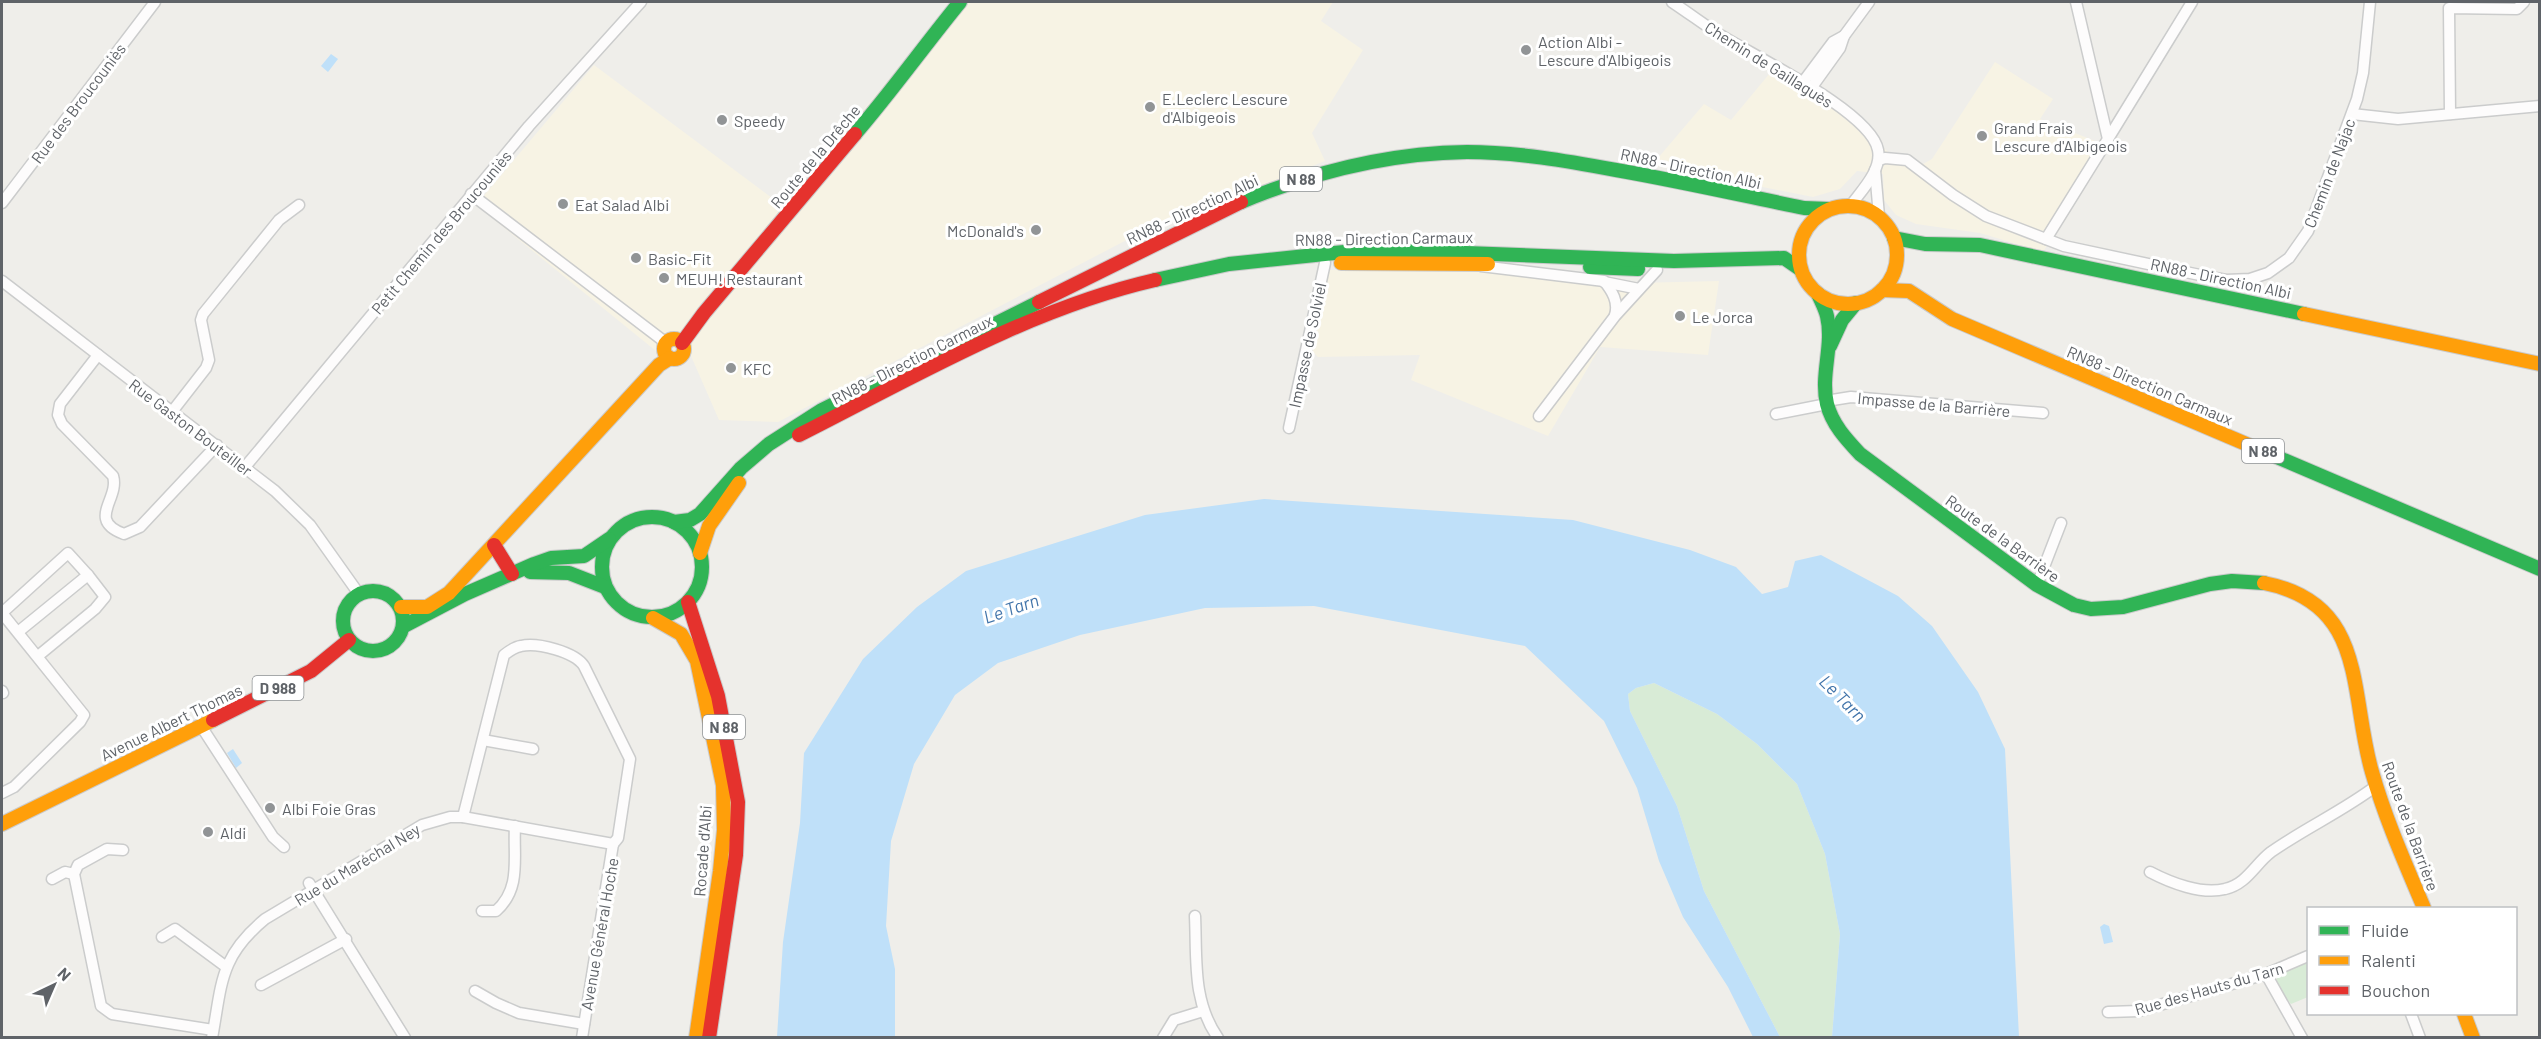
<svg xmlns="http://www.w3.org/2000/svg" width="2541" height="1039" font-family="Barlow,sans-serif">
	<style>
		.commercial { fill: #f7f3e4 }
		.green { fill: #d8ebd6 }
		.water { fill: #bfe0f9 }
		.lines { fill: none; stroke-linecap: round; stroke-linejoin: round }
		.street-casing { stroke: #cbcccc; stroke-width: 13 }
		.fast-casing { stroke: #cacacb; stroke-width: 16 }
		.slow-casing { stroke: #cacacb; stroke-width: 16 }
		.jam-casing { stroke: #cacacb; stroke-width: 16 }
		.street { stroke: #fdfcfc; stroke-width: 10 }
		.fast { stroke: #30b455; stroke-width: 14 }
		.slow { stroke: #ff9f0a; stroke-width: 14 }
		.jam { stroke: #e5322d; stroke-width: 14 }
		.poi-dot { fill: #919496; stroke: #fff; stroke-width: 2 }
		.labels { text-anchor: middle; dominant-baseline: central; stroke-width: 6; stroke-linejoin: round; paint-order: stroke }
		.shield { fill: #fff; stroke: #8f9295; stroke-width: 1.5 }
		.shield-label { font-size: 15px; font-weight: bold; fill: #5f6368 }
		.poi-label { font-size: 16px; fill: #5f6368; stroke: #fff; text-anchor: start }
		.street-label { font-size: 16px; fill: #5f6368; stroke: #fff }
		.water-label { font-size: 18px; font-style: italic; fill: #4174aa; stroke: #fff }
	</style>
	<rect width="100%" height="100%" fill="#efeeea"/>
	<g class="commercial">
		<polygon points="952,2 1333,2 1321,21 1363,50 1312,133 1325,161 1142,232 778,422 719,420 691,356 656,351 476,205 594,65 784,207"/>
		<polygon points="1995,62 2053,99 2040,119 2110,147 2043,252 1980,233 1916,224 1896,215 1884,200 1883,174 1857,171 1840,189 1813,197 1652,165 1704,104 1731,120 1770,73 1807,89 1912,170 1932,159"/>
		<polygon points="1446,269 1635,283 1719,281 1708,355 1600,347 1548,436 1411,380 1420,355 1318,357 1310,349 1328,270"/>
	</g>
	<g class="green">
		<polygon points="1654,683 1717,714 1757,744 1797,784 1825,854 1840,934 1832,1037 1780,1037 1704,891 1677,806 1630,711 1628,694 1636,688"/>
		<polygon points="2308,960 2308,997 2291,1004 2275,984 2279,972"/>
	</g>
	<g class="water">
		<polygon points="331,54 338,59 328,72 321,66"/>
		<polygon points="1264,499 1573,520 1690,550 1736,567 1762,594 1788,587 1795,561 1821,555 1898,596 1932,626 1978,692 2005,749 2019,1037 1832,1037 1840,934 1825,854 1797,784 1757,744 1717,714 1654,683 1636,688 1628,694 1630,711 1677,806 1704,891 1780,1037 1753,1037 1728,987 1683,917 1659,861 1637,788 1604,721 1525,646 1314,606 1205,608 1080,635 998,663 955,695 914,764 891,841 886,926 895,969 895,1037 777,1037 783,942 800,823 804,753 863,659 917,607 966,571 1145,515"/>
		<polygon points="233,749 242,763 236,768 227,753"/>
		<polygon points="2104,924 2109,926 2113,942 2104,944 2100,927"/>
	</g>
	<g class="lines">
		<defs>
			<g id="street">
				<path d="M 1672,2 C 1687,12 1702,23 1717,33 C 1751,55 1871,111 1878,150 C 1882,170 1862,190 1851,205"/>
				<polyline points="1844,36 1869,2"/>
				<polyline points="1803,82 1833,42 1844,36 1840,48 1812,87"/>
				<polyline points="2352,114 2398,119 2540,106"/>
				<polyline points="2450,114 2449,8 2517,9 2524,2"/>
				<polyline points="2108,139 2192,2"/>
				<polyline points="1879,160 1885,158 1907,160 1953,195 1986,216 2064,246 2195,274 2226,280 2250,279 2268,273 2289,258 2308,231 2357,99 2363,73 2370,2"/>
				<polyline points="1875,170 1879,216"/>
				<polyline points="471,194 661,339 665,345"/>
				<polyline points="2,203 155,2"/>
				<polyline points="2046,239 2108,139 2076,2"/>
				<path d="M 1481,266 L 1604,281 C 1612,291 1619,302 1615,315"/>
				<polyline points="2,281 275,491 310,525 359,594"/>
				<polyline points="1604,282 1639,289"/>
				<path d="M 98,355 L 60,404 L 58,415 L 62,424 L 113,476 C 120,499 86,520 124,534 L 140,527 L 217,445"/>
				<polyline points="1826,401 1851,397 2043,413"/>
				<polyline points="171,413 206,368 209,360 201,320 203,314 279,220 299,205"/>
				<polyline points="1776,414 1827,404"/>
				<polyline points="1539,416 1615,316 1657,270"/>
				<polyline points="1289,428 1325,263"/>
				<polyline points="245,467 529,126 641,2"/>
				<polyline points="2037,585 2061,523"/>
				<polyline points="2,613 84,715 80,722 14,787 2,793"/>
				<polyline points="2,613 68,553 88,575"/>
				<polyline points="18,632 88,575 105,597 95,609 38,656"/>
				<polyline points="2,691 3,693"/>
				<polyline points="201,726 273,837 284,847"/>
				<polyline points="483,740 533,749"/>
				<path d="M 463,817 L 504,655 C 509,651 514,647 521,646 C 537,642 575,652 584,666 L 630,759 L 618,838 L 613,844"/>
				<polyline points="123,850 107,849 78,865 74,874 101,1006 112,1014 213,1030"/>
				<path d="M 2150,872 C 2171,883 2202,895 2225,889 C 2247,884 2255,864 2271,852 C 2305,828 2343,811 2376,786"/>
				<polyline points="52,879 65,872 74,874"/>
				<polyline points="309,883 405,1038"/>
				<path d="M 482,911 L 496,911 C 522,888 513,857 515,826"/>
				<path d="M 1195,916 C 1197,959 1192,1001 1218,1038"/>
				<polyline points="162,937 175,929 225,966"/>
				<polyline points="2266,974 2302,1038"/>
				<polyline points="261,985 346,939"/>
				<polyline points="475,991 496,1003 519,1013 584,1024"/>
				<polyline points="2108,1012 2139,1011 2266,974 2308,956"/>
				<polyline points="2411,1014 2420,1038"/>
				<path d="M 212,1038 C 222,984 219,957 265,919 L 422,825 L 450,817 L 463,817 L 613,844"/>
				<polyline points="582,1038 613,844"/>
				<polyline points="1163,1038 1174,1020 1203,1011"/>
			</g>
			<g id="fast">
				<path d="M 855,134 C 892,91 924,46 960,2"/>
				<path d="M 1241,202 C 1313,172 1389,153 1467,152 C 1517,152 1567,161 1616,170 C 1679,181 1741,195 1804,208 L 1829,209"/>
				<polyline points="1894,238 1925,244 1980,245 2304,314"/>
				<polyline points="1590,267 1638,269"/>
				<polyline points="1155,280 1229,264 1344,252 1412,251 1674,261 1784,258 1800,269"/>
				<path d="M 1818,294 C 1821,301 1825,308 1827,316 C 1834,345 1820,375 1827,404 C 1832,424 1846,439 1860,454 L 2037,585 L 2074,605 L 2091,609 L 2123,607 L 2210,584 L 2232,581 L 2264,583"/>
				<polyline points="1830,346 1842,320 1856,303"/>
				<polyline points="2258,449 2540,569"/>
				<circle cx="652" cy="567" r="50"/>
				<polyline points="674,522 690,520 700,514 741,468 769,444 822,410 1039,302"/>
				<polyline points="530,572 569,573 605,587"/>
				<circle cx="373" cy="621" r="30"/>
				<polyline points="404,626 465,594 534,564 551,558 584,556 609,539"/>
			</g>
			<g id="slow">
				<circle cx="1848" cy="255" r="49"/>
				<polyline points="1341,263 1488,264"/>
				<polyline points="1882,290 1909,291 1952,319 2258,449"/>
				<polyline points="2304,314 2540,364"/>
				<circle cx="674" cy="349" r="10"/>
				<polyline points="700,553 709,526 739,483"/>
				<path d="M 2264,583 C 2368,603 2349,693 2372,772 C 2385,818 2405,863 2424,908"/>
				<polyline points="401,607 427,607 449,593 659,365 670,358"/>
				<polyline points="653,618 681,634 697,661 723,785 724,830 720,871 696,1038"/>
				<polyline points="2,824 213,720"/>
				<polyline points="2464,1014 2473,1038"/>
			</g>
			<g id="jam">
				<polyline points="1039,302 1241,202"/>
				<polyline points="682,343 704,313 855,134"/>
				<path d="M 799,435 C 914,377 1029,309 1155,280"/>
				<polyline points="494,545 512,574"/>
				<polyline points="688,602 718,696 738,802 736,855 709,1038"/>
				<polyline points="213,720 311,671 349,640"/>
			</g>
		</defs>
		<use href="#street" class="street-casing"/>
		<use href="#fast" class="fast-casing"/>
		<use href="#slow" class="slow-casing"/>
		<use href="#jam" class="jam-casing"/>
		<use href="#street" class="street"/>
		<use href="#fast" class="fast"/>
		<use href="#slow" class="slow"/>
		<use href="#jam" class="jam"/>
	</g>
	<g class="poi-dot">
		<circle cx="1526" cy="50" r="6"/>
		<circle cx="1150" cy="107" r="6"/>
		<circle cx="722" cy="120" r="6"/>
		<circle cx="1982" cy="136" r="6"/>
		<circle cx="563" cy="204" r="6"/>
		<circle cx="1036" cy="230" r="6"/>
		<circle cx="636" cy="258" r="6"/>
		<circle cx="664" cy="278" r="6"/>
		<circle cx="1680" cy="316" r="6"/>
		<circle cx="731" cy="368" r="6"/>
		<circle cx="270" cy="808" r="6"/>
		<circle cx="208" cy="832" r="6"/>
	</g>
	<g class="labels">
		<g class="shield">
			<rect x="1280" y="167" width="42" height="24" rx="4.5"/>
			<rect x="2242" y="439" width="42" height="24" rx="4.5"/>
			<rect x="252.5" y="676" width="51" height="24" rx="4.5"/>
			<rect x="703" y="715" width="42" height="24" rx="4.5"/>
		</g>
		<g class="shield-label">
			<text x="1301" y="179">N 88</text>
			<text x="2263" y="451">N 88</text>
			<text x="278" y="688">D 988</text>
			<text x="724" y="727">N 88</text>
		</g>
		<g class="poi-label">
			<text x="1538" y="41">Action Albi -<tspan x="1538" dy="18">Lescure d'Albigeois</tspan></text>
			<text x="1162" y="98">E.Leclerc Lescure<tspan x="1162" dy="18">d'Albigeois</tspan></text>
			<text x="734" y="120">Speedy</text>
			<text x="1994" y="127">Grand Frais<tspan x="1994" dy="18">Lescure d'Albigeois</tspan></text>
			<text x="575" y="204">Eat Salad Albi</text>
			<text x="1024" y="230" text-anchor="end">McDonald's</text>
			<text x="648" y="258">Basic-Fit</text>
			<text x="676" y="278">MEUH! Restaurant</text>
			<text x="1692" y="316">Le Jorca</text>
			<text x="743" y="368">KFC</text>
			<text x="282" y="808">Albi Foie Gras</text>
			<text x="220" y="832">Aldi</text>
		</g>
		<g class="street-label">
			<text transform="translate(1769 64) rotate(32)">Chemin de Gaillaguès</text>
			<text transform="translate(78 103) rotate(-53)">Rue des Broucouniès</text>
			<text transform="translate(815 156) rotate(-50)">Route de la Drêche</text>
			<text transform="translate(1691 168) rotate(12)">RN88 - Direction Albi</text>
			<text transform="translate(2329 173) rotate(-69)">Chemin de Najac</text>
			<text transform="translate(1192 209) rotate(-25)">RN88 - Direction Albi</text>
			<text transform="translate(441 232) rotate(-50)">Petit Chemin des Broucouniès</text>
			<text transform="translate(1384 238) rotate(-1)">RN88 - Direction Carmaux</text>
			<text transform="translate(2221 278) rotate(12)">RN88 - Direction Albi</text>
			<text transform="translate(1307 345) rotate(-78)">Impasse de Solviel</text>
			<text transform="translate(912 359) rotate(-27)">RN88 - Direction Carmaux</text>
			<text transform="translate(2150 385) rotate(23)">RN88 - Direction Carmaux</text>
			<text transform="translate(1934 404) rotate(5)">Impasse de la Barrière</text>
			<text transform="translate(191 427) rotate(37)">Rue Gaston Bouteiller</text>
			<text transform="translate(2003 538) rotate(36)">Route de la Barrière</text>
			<text transform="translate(171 722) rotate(-26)">Avenue Albert Thomas</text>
			<text transform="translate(2411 826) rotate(70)">Route de la Barrière</text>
			<text transform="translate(702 851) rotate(-86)">Rocade d'Albi</text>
			<text transform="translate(357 864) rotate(-31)">Rue du Maréchal Ney</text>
			<text transform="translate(599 934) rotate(-80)">Avenue Général Hoche</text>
			<text transform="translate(2209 988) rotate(-16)">Rue des Hauts du Tarn</text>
		</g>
		<g class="water-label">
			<text transform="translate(1011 608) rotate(-19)">Le Tarn</text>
			<text transform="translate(1843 698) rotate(45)">Le Tarn</text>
		</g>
	</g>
	<rect width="2541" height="1039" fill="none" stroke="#5f6368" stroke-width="6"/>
	<rect x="2307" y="907" width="210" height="108" fill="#ffffff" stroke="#bfc1c3" stroke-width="1.5"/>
	<rect x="2319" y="926" width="30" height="9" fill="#30b455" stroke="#bfc1c3" stroke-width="1.5"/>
	<text x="2361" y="937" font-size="18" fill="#5f6368">Fluide</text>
	<rect x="2319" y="956" width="30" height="9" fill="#ff9f0a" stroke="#bfc1c3" stroke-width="1.5"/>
	<text x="2361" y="967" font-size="18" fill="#5f6368">Ralenti</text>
	<rect x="2319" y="986" width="30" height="9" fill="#e5322d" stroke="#bfc1c3" stroke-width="1.5"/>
	<text x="2361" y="997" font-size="18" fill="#5f6368">Bouchon</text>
	<g transform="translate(54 985) rotate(44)" stroke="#ffffff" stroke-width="4.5" paint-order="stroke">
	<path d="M0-4.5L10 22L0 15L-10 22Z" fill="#5f6368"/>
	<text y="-9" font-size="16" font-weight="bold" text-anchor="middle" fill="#5f6368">N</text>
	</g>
</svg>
